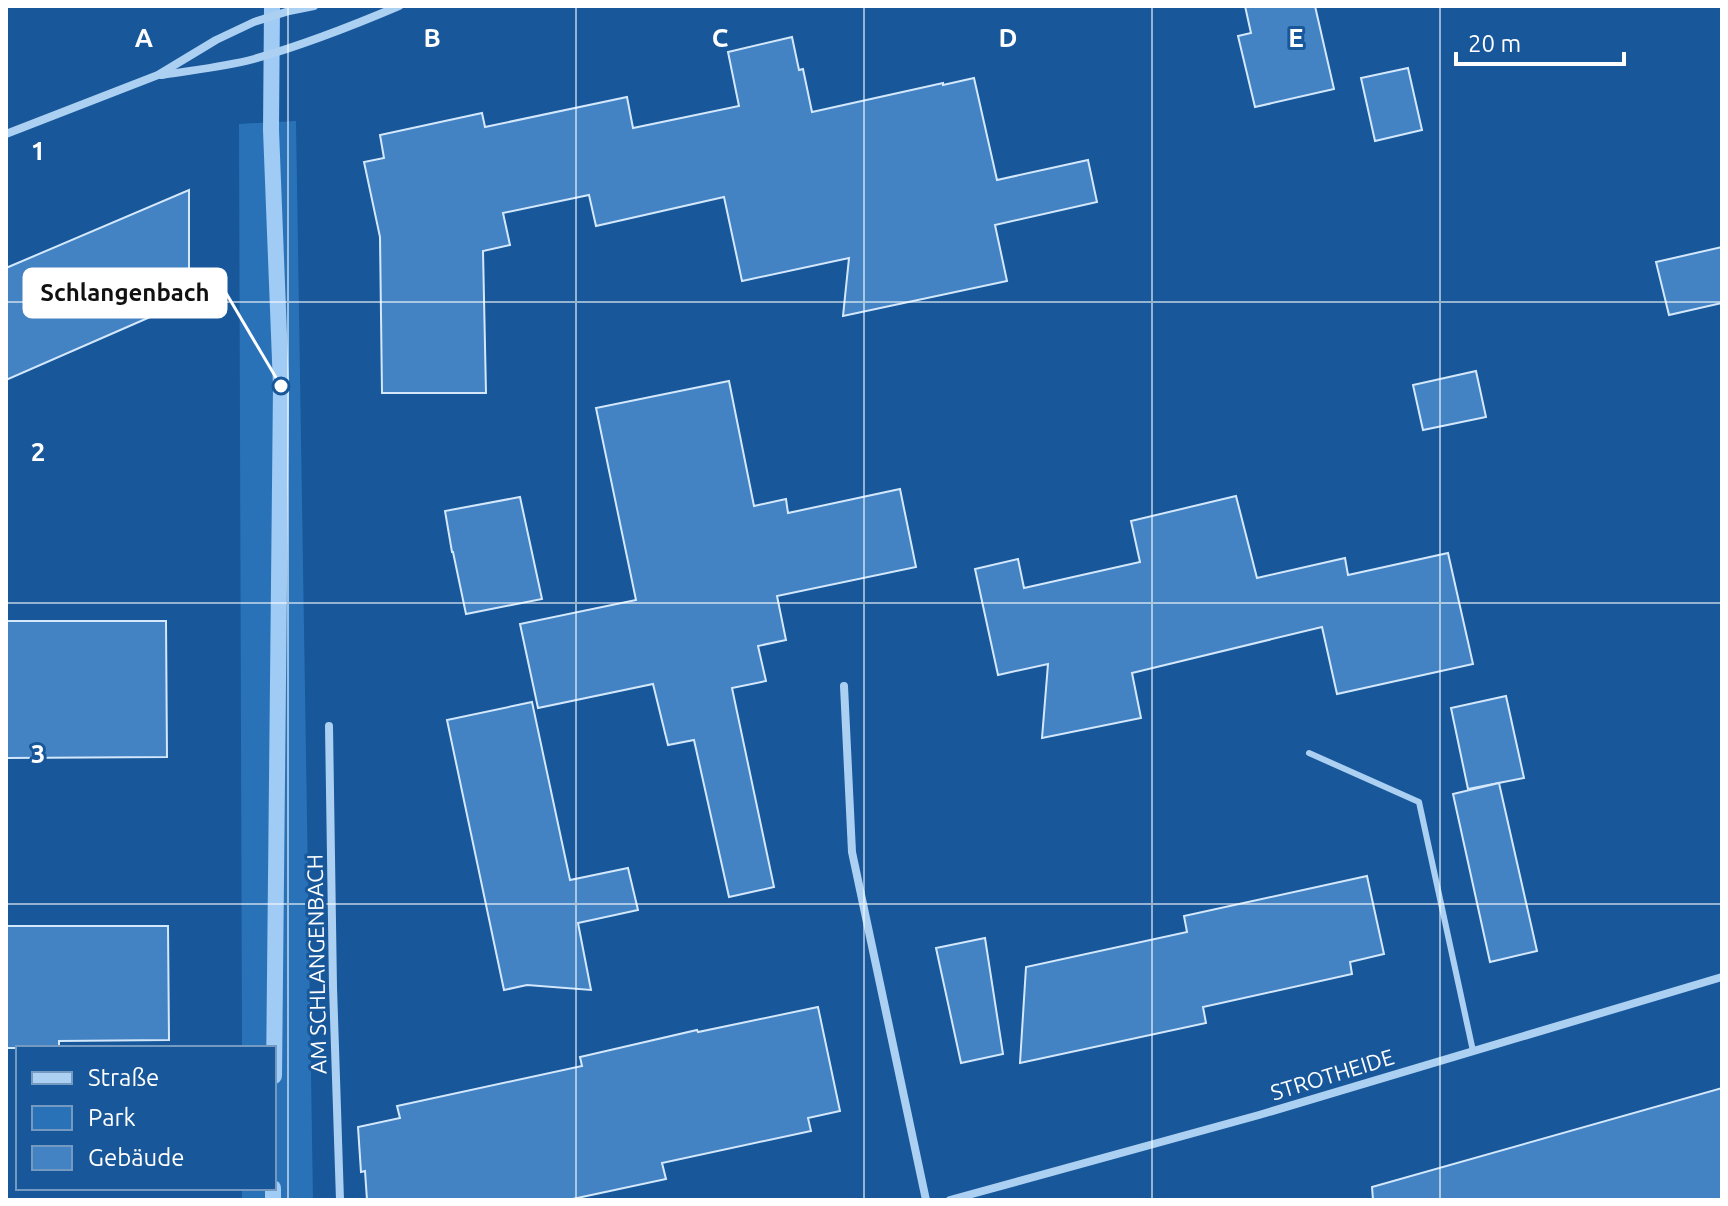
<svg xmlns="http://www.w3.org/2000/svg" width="1728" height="1206" font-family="Ubuntu,sans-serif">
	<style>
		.green { fill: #2a72b8 }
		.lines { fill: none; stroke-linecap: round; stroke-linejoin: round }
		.stream { stroke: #9fcbf4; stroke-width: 16 }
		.building { fill: #4483c3; stroke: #d4e8fc; stroke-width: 2 }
		.service { stroke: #acd0f2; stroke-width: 6 }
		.minor { stroke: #acd0f2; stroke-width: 8 }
		.grid { fill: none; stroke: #fff; stroke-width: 2; stroke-opacity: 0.55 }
		.labels { text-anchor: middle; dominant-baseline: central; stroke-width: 6; stroke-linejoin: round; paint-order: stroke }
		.street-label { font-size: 22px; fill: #fff; stroke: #17579a }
		.grid-label { font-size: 26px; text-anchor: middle; font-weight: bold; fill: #fff; stroke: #17579a; stroke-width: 6; stroke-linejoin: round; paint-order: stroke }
		.leader { fill: none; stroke: #fff; stroke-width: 3 }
		.callout-dot { fill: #fff; stroke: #17579a; stroke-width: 3 }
		.callout { fill: #fff; stroke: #fff; stroke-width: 3 }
		.callout-label { font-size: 24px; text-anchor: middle; font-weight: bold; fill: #111 }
	</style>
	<rect width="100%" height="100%" fill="#17579a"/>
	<polygon class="green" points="296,121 313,1200 242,1200 242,1188 274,1188 274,1048 242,1048 239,124"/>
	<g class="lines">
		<g class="stream">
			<polyline points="272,6 271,130 281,386 274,1076"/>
			<polyline points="273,1200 273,1188"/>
		</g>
	</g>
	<g class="building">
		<polygon points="1245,6 1315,6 1334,89 1255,107 1238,36 1251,33"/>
		<polygon points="792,37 799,70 803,69 812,112 943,83 943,85 974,78 997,180 1088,160 1097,202 995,225 1007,281 843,316 849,258 742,281 724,197 596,226 589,195 503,213 510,245 483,251 486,393 382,393 380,237 364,162 384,158 380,135 482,113 485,127 627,97 633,128 739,106 728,52"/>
		<polygon points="1408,68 1422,130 1375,141 1361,78"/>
		<polygon points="189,190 189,300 6,380 6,268"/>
		<polygon points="1722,247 1722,303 1669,315 1656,262"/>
		<polygon points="1476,371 1486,417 1423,430 1413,385"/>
		<polygon points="729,381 754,506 786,499 788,513 900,489 916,567 777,596 786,640 758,646 766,681 732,688 774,887 729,897 694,740 668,745 653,684 538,708 520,624 636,600 596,408"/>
		<polygon points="1236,496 1257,578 1345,558 1348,575 1448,553 1473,664 1337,694 1322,627 1132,673 1141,718 1042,738 1048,664 998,675 975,569 1018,559 1024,588 1140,562 1131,521"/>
		<polygon points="520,497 542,599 466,614 453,552 452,552 445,511"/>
		<polygon points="6,621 166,621 167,757 6,758"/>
		<polygon points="1506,696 1524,778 1468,789 1451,708"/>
		<polygon points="532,702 570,880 628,868 638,910 578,923 591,990 527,985 504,990 447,720"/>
		<polygon points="1499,783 1537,951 1490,962 1453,794"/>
		<polygon points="1367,876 1384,954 1350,962 1352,974 1203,1007 1206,1023 1020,1063 1026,967 1187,932 1184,916"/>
		<polygon points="6,926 168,926 169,1040 59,1041 59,1048 6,1048"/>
		<polygon points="985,938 1003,1054 961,1063 936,948"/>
		<polygon points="818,1007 840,1111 808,1118 811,1131 662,1163 666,1179 568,1200 367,1200 365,1171 361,1172 358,1127 400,1118 397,1106 582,1066 580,1057 697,1030 698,1032"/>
		<polygon points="1722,1088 1722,1200 1373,1200 1372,1187"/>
	</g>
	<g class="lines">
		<polyline class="service" points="1309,753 1419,802 1473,1051"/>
		<g class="minor">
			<path d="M 162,75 C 193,70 224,67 254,59 C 303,45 352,26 399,6"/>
			<polyline points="6,134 158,75 216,40 254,22 289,11 314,6"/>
			<polyline points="844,686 852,852 926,1200"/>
			<polyline points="329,726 333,987 340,1200"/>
			<polyline points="950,1200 1259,1115 1722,977"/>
		</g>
	</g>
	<path class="grid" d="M 288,6 L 288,1200M 576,6 L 576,1200M 864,6 L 864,1200M 1152,6 L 1152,1200M 1440,6 L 1440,1200M 6,302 L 1722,302M 6,603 L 1722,603M 6,904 L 1722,904"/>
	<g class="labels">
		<g class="street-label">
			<text transform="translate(316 964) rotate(-91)">AM SCHLANGENBACH</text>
			<text transform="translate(1332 1074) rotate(-17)">STROTHEIDE</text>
		</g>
	</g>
	<g class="grid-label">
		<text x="144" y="47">A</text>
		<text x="432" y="47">B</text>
		<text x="720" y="47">C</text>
		<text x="1008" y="47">D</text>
		<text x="1296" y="47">E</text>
		<text x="38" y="160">1</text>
		<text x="38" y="461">2</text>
		<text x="38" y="763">3</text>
	</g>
	<path class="leader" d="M281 386L226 293"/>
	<circle class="callout-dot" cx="281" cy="386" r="8"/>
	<rect class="callout" x="24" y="269" width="202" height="48" rx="8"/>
	<g class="callout-label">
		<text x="125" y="301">Schlangenbach</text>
	</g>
	<rect width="1728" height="1206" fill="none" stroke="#ffffff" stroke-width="16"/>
	<rect x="16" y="1046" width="260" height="144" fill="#17579a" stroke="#749ac2" stroke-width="2"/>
	<rect x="32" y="1072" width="40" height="12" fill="#acd0f2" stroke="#749ac2" stroke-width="2"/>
	<text x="88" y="1086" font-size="24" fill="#ffffff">Straße</text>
	<rect x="32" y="1106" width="40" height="24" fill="#2a72b8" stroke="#749ac2" stroke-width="2"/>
	<text x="88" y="1126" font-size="24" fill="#ffffff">Park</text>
	<rect x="32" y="1146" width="40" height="24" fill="#4483c3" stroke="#749ac2" stroke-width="2"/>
	<text x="88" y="1166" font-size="24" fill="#ffffff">Gebäude</text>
	<path d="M1456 52v12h168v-12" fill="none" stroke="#ffffff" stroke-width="4"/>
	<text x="1468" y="52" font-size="24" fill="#ffffff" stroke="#17579a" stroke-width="6" paint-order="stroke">20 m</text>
</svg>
